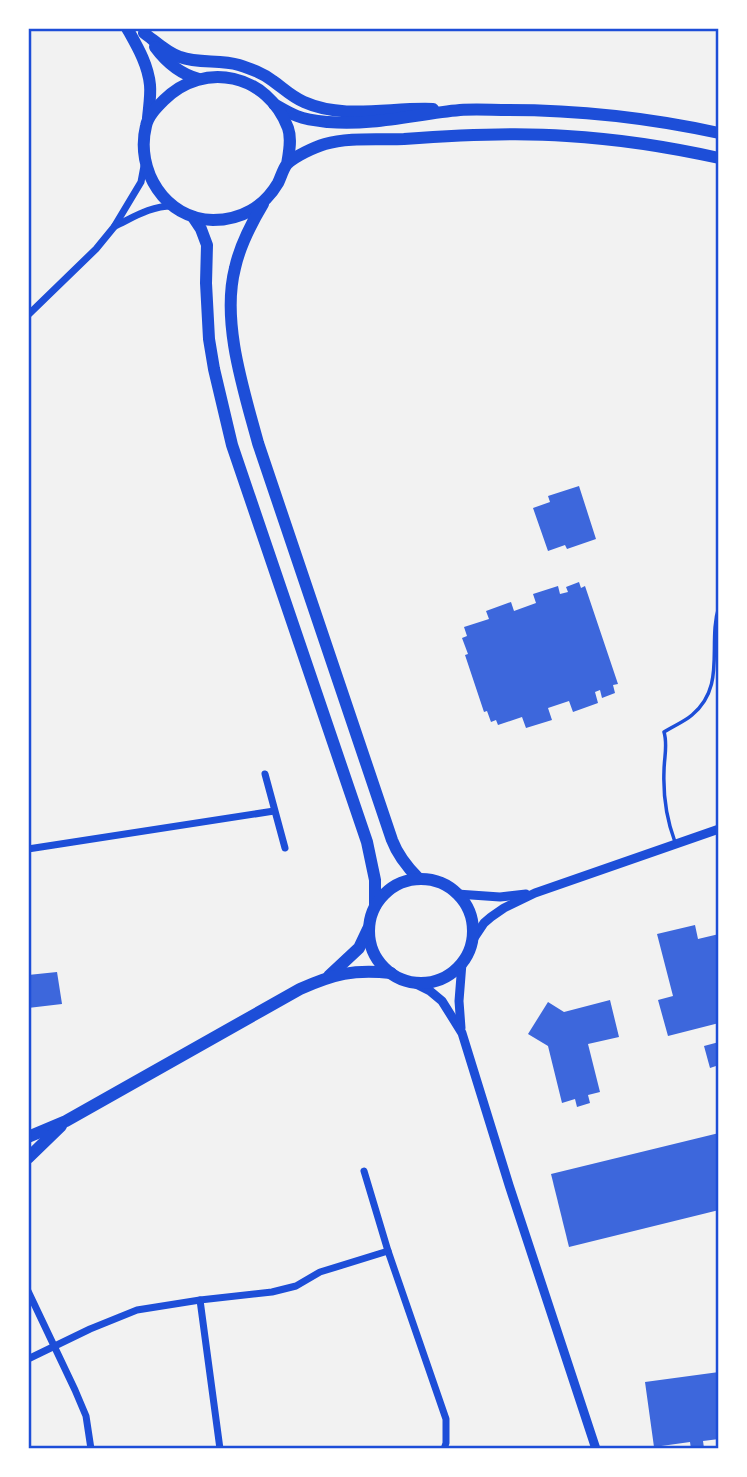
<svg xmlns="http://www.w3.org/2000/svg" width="747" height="1477" font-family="Ubuntu,sans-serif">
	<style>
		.building { fill: #3d67dc }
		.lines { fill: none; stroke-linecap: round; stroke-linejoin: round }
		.service { stroke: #1d4ed8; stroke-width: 3.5 }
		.minor { stroke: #1d4ed8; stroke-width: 7 }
		.tertiary { stroke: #1d4ed8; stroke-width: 9 }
		.trunk { stroke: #1d4ed8; stroke-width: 12 }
		.neatline { fill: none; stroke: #1d4ed8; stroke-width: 2.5 }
	</style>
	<rect width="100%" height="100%" fill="#f2f2f2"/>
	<g class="building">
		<polygon points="579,486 596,539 567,549 565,545 548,551 533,508 550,502 548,496"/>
		<polygon points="579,582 581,588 585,586 618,684 613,685 615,693 602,698 600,690 595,692 598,703 573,712 569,701 548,708 552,720 526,728 522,717 498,725 496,720 491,722 487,711 484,712 465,655 468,654 462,638 467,636 464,627 489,619 486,611 511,602 514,611 536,603 533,594 558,586 560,594 568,592 566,587"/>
		<polygon points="695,925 698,939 719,934 719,1023 668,1036 658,1000 673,996 657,934"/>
		<polygon points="57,972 62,1004 28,1008 28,975"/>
		<polygon points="610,1000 619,1037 588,1044 600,1092 588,1095 590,1103 577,1107 575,1099 562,1103 548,1046 528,1034 548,1002 564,1012"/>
		<polygon points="719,1042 719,1065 710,1068 704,1046"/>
		<polygon points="719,1133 719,1210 569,1247 551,1174"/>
		<polygon points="719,1372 719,1439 703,1441 704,1448 691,1449 690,1442 654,1447 645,1382"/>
	</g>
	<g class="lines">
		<path class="service" d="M 675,842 C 666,818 663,796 664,771 C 664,758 668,745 664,732 C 673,726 684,722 692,715 C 727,686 707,644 719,606"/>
		<g class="minor">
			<path d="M 115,226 C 134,217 151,206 172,206"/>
			<polyline points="28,315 96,249 114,227 141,182 144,166"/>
			<polyline points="265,774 285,848"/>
			<polyline points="28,849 274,811"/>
			<polyline points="364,1171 388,1251 446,1419 446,1443 444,1449"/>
			<polyline points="28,1291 75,1390 86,1416 91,1449"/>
			<polyline points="200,1300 220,1449"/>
			<polyline points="28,1359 90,1329 137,1310 200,1300 272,1292 296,1286 320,1272 388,1251"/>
		</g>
		<g class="tertiary">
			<polyline points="457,894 500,897 526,894"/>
			<polyline points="472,941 484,923 491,917 504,908 535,893 719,829"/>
			<polyline points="412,982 430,991 442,1001 462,1033 509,1185 596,1449"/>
			<polyline points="461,1028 459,1001 462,963"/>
		</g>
		<g class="trunk">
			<path d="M 127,28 C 137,46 148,64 150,85 C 151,95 149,107 148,118"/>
			<path d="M 144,33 C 155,41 167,53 180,57 C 199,64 220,59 239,65 C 251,69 263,73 273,81 C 283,88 292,97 304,102 C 344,120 391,107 433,109"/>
			<path d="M 155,47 C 166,62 180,74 199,79"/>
			<path d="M 274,104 C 281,108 289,113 297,116 C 307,120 318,121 328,122 C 373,126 416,114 460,110 C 476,109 492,110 508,110 C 579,110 650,118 719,133"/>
			<path d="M 287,164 C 289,153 292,139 288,128 C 268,74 204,60 164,100 C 156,108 148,116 146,126 C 135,170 165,219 213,220 C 241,220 264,207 278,183 C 281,177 283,169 287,164 C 295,156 315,147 325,144 C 348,137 379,140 404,139 C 458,135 513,132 567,136 C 618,139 669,147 719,158"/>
			<path d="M 263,204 C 251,224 240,245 235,268 C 221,322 244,391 258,443 L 392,840 C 398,856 407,867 419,879"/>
			<polyline points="193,217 201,229 207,245 206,283 209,339 214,369 232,445 367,842 375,880 375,906"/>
			<circle cx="421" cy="931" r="52"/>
			<polyline points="329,976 359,948 368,929"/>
			<path d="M 28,1137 L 66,1121 L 300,989 C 334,974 353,969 391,973"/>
			<polyline points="28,1158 61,1126"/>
		</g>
	</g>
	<rect width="747" height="1477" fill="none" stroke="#ffffff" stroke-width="60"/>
	<rect x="30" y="30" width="687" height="1417" class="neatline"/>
</svg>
